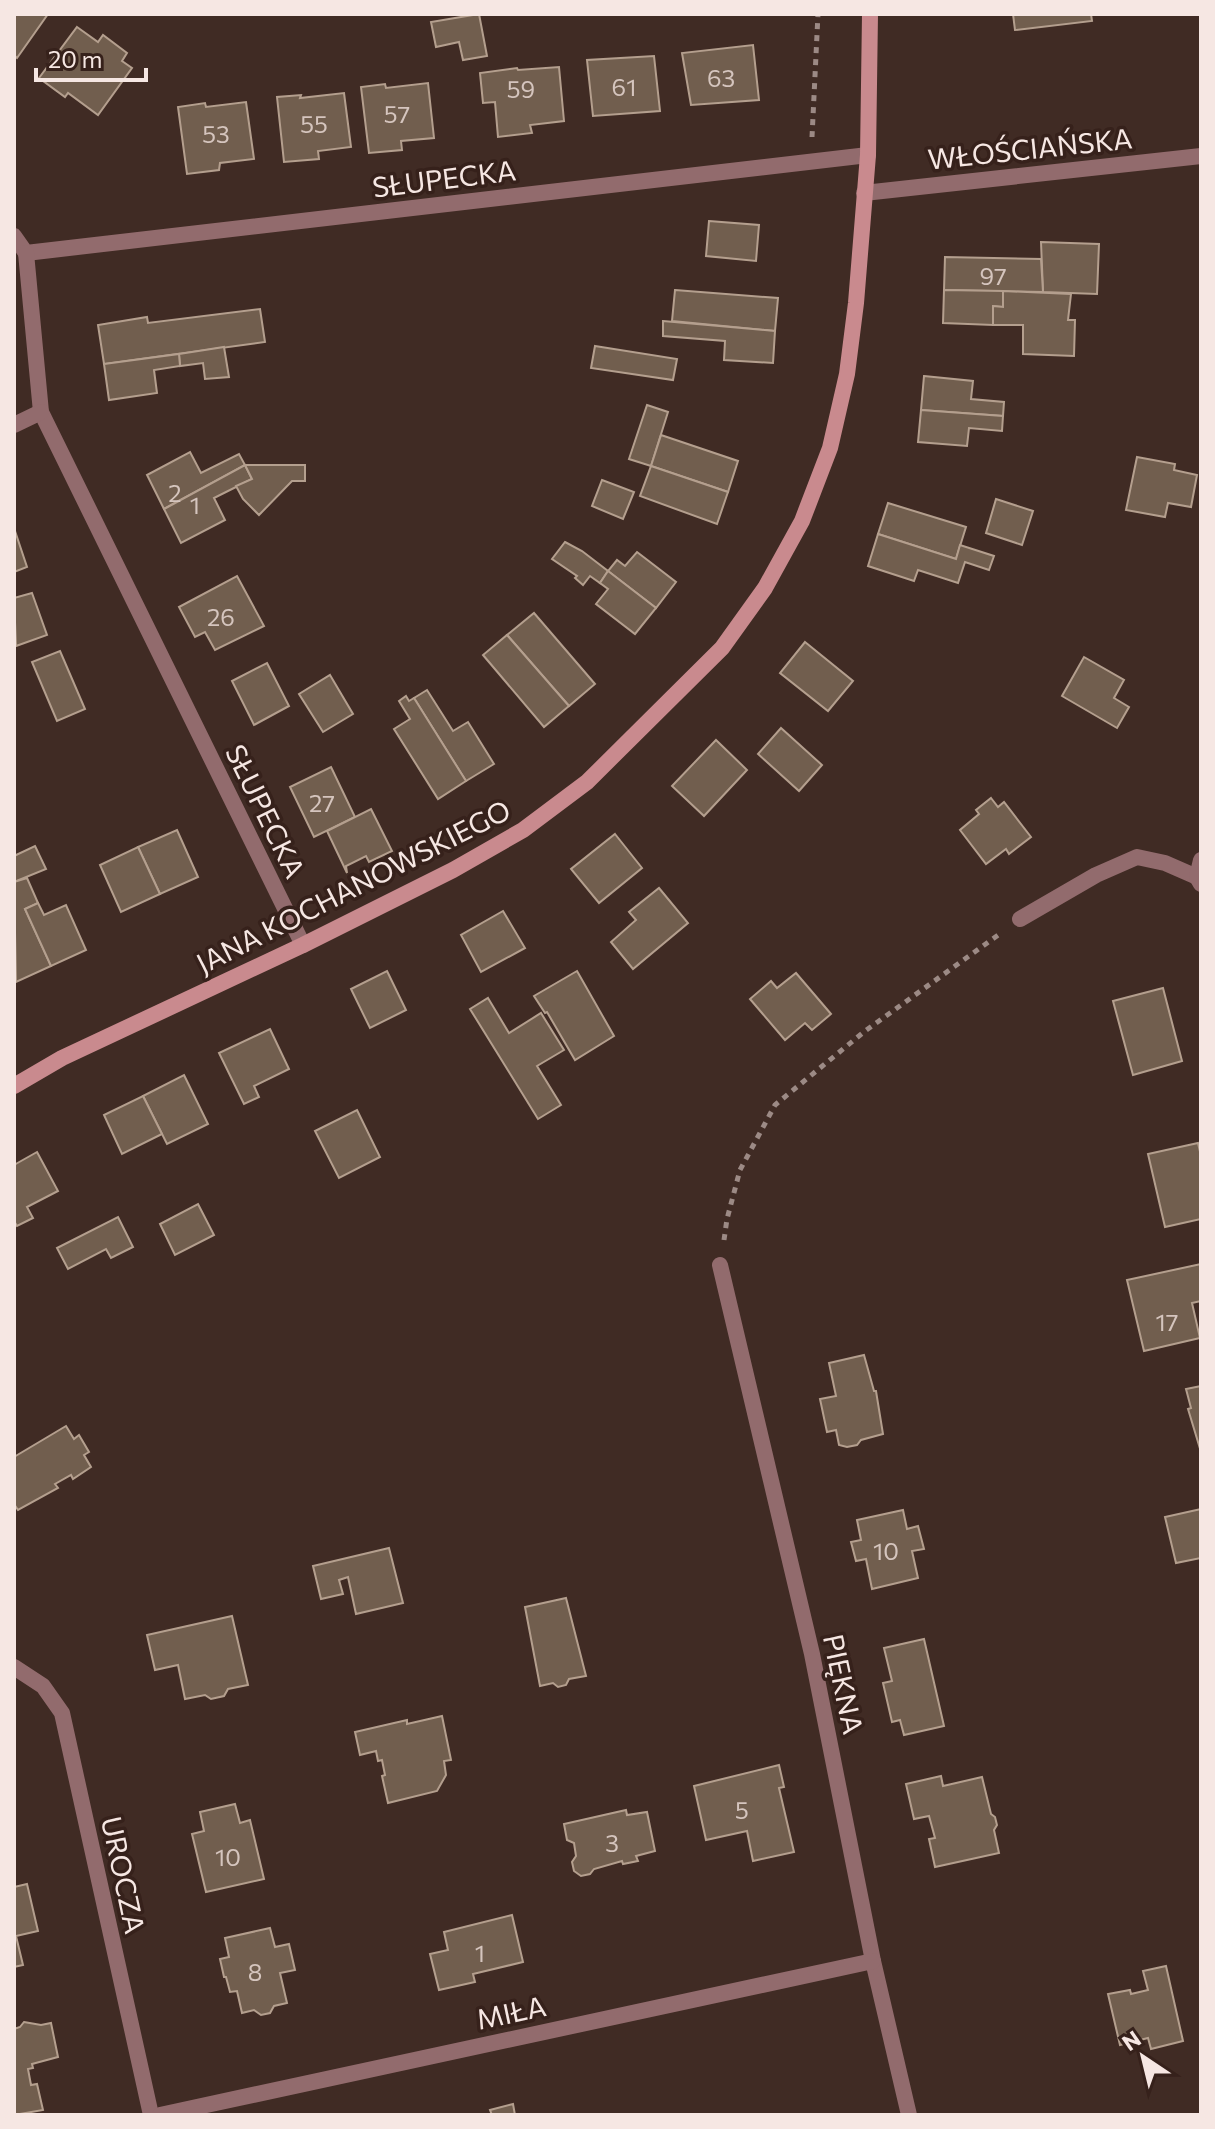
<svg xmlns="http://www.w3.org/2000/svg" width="1215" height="2129" font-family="Commissioner,sans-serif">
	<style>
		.building { fill: #715e4e; stroke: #b49f8e; stroke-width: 2 }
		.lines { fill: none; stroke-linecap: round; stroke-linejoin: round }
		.path { stroke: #9c8a85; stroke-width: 5; stroke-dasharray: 6 6; stroke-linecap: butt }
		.lane { stroke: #926b6d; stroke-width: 16 }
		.street { stroke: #926b6d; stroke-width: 16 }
		.secondary { stroke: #c98a8e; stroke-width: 16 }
		.labels { text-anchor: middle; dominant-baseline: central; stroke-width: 7; stroke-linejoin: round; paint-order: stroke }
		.number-label { font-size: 24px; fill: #d5c5be }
		.street-label { font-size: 28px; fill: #f6e7e3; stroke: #36211b }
	</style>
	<rect width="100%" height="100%" fill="#402b24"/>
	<g class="building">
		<polygon points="14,14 48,14 17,58 14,55"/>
		<polygon points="479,14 487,56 463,60 459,42 436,47 431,22"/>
		<polygon points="1013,14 1091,14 1092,21 1015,30"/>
		<polygon points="77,27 98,42 103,35 127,53 122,61 132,68 98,115 68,93 65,97 39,78"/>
		<polygon points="753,45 759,100 691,105 682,53"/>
		<polygon points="654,56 660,111 593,116 587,60"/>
		<polygon points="559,67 564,121 530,125 532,133 498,137 495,102 483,103 480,73 517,68 518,70"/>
		<polygon points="428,83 434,138 401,141 402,150 369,153 361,87 385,84 386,88"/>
		<polygon points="344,93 351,147 318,151 319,159 284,162 277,97 301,95 300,98"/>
		<polygon points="246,102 254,159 220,163 219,170 187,174 178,107 205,103 206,107"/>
		<polygon points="709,221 759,225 756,261 706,256"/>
		<polygon points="1041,242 1099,244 1097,294 1043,292"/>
		<polygon points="945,257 1041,259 1043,292 944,290"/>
		<polygon points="675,290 778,298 775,331 672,321"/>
		<polygon points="944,290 1003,291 1003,307 993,306 993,325 943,323"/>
		<polygon points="1003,291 1071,294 1068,320 1075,320 1074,356 1023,354 1023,325 993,325 993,306 1003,307"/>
		<polygon points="260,309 265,342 104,364 98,325 147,317 148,323"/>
		<polygon points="663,321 775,331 773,363 724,360 725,341 663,336"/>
		<polygon points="595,346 677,359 673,380 591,368"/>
		<polygon points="224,347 229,377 205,379 203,363 180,366 179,354"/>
		<polygon points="179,354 180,366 154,370 157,393 109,400 104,364"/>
		<polygon points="924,376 973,381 971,399 1004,402 1003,416 921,410"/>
		<polygon points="647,405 668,412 651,466 629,459"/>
		<polygon points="921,410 1003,416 1002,431 969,428 967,446 918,442"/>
		<polygon points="661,435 738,461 728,492 651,466"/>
		<polygon points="190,452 201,473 239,454 245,465 164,509 147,475"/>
		<polygon points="1137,457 1175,464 1174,470 1197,475 1191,507 1168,503 1165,517 1126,510"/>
		<polygon points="245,465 252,479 214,498 225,520 181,543 164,509"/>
		<polygon points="245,465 305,465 305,481 292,481 259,515 243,499 236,486 252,479"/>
		<polygon points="651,466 728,492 717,524 640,496"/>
		<polygon points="602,480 634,492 623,519 592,506"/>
		<polygon points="996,499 1033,511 1022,545 986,533"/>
		<polygon points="888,503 966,527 956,559 878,534"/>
		<polygon points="14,528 27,567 14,572"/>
		<polygon points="878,534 956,559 960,545 994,556 989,570 965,562 958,583 918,570 914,581 868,566"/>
		<polygon points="565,542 582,551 608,571 600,583 590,576 583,585 575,578 577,576 552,559"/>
		<polygon points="637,552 676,582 656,608 608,571 617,560 625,566"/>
		<polygon points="608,571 656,608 635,634 596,604 608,589 600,583"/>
		<polygon points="237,576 264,626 215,650 205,632 195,637 179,607"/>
		<polygon points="32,593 47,635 16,646 14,598"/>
		<polygon points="534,613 595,684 569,706 507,635"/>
		<polygon points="507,635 569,706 544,727 483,655"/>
		<polygon points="805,642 853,681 828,711 780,673"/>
		<polygon points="60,651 85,709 57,721 32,662"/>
		<polygon points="1084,657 1124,680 1114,698 1129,707 1117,728 1062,696"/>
		<polygon points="267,663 289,706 254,725 232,681"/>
		<polygon points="330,675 353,714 323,732 299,694"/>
		<polygon points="427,690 453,731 468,722 494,764 466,781 414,698"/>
		<polygon points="406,696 409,701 414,698 466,781 438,799 394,729 410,719 399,701"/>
		<polygon points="781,728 822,765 799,791 758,754"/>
		<polygon points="716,740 747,770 704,816 672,786"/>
		<polygon points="331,767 355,817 314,837 290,787"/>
		<polygon points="991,798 998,807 1004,802 1031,837 1009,854 1006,849 986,864 960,830 979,814 976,810"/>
		<polygon points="371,809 392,851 369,862 366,856 346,866 347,873 327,831"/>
		<polygon points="177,830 198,877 160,894 138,847"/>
		<polygon points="615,834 642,868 599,903 571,869"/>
		<polygon points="35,846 46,869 14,882 14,856"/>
		<polygon points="138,847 160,894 121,912 100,865"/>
		<polygon points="27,878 38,903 25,909 51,966 16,982 14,882"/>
		<polygon points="659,888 688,923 633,969 611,942 636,920 629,912"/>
		<polygon points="38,903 44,915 66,905 86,950 51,966 25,909"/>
		<polygon points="503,911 525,948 481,972 461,935"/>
		<polygon points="387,971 406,1010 370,1028 351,989"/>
		<polygon points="577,971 614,1036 575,1060 547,1012 545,1013 534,996"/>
		<polygon points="796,973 831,1014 812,1030 805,1023 785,1040 750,999 771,981 777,988"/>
		<polygon points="1163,988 1182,1061 1133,1075 1113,1001"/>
		<polygon points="488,998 509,1033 541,1013 564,1050 537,1066 561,1105 538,1119 470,1009"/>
		<polygon points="270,1029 289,1069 254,1086 259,1097 244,1104 219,1053"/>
		<polygon points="184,1075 208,1124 167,1144 143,1096"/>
		<polygon points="143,1096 162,1134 122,1154 104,1115"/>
		<polygon points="357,1110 380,1157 339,1178 315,1131"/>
		<polygon points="1198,1143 1201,1156 1201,1219 1165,1227 1148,1154"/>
		<polygon points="37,1152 58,1191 27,1207 33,1218 17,1226 14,1221 14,1165"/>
		<polygon points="198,1204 214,1235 175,1255 160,1224"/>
		<polygon points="118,1217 133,1247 111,1258 106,1249 68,1269 57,1248"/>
		<polygon points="1201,1264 1201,1301 1192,1303 1200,1338 1144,1351 1127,1280"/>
		<polygon points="864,1355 874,1391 876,1391 883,1434 861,1440 857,1445 847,1447 839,1445 836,1430 827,1432 820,1399 836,1396 829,1363"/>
		<polygon points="1201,1386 1201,1452 1188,1409 1191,1408 1186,1389"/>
		<polygon points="66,1426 74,1439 79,1435 89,1452 84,1455 91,1467 73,1479 71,1475 55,1484 58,1488 18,1510 14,1504 14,1457"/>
		<polygon points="1201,1509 1201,1558 1176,1563 1165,1517"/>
		<polygon points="903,1510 907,1529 918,1526 924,1549 912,1551 918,1578 872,1589 866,1559 856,1561 851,1542 861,1540 857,1520"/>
		<polygon points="389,1548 403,1603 356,1614 348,1577 339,1580 343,1594 321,1599 313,1566"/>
		<polygon points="566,1598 586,1676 569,1679 566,1685 558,1687 553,1683 540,1686 525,1607"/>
		<polygon points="232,1616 248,1685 228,1689 224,1696 211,1699 205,1695 185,1699 178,1665 155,1670 147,1635"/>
		<polygon points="924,1639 944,1726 904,1735 900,1720 892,1722 883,1683 892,1681 884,1648"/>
		<polygon points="442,1716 451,1760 444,1761 446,1775 437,1791 388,1803 382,1776 385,1775 382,1760 378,1761 376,1751 360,1755 355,1732 407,1720 407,1724"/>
		<polygon points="779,1765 784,1787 779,1788 794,1852 753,1861 747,1831 706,1840 694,1786"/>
		<polygon points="941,1776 943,1786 982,1777 991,1814 995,1817 997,1825 994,1830 999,1853 935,1867 929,1839 935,1838 929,1816 914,1819 906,1784"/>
		<polygon points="235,1804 240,1823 250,1820 264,1879 206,1892 192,1834 204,1831 200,1812"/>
		<polygon points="626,1810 627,1815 647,1812 655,1851 636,1856 638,1861 623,1864 622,1861 594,1869 590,1874 581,1876 574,1871 572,1862 576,1856 574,1843 567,1840 564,1824"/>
		<polygon points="27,1884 38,1931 16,1936 23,1965 14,1967 14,1887"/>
		<polygon points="512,1915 523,1962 473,1974 475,1982 439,1990 430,1954 448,1950 444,1932"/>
		<polygon points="270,1928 275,1947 289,1944 295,1970 280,1973 287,2003 274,2006 270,2013 261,2015 254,2010 242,2013 237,1991 230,1992 226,1977 224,1977 220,1959 229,1957 225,1938"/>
		<polygon points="1166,1966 1183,2041 1151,2049 1148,2038 1120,2045 1108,1994 1130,1990 1131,1994 1148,1990 1143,1971"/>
		<polygon points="24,2022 41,2025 51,2023 58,2057 32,2064 33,2068 28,2069 31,2085 37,2084 43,2110 14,2115 14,2029 20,2027"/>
		<polygon points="513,2104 515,2115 492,2115 490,2110"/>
	</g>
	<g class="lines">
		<g class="path">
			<polyline points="812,137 818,14"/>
			<polyline points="724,1240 727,1219 740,1170 775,1105 865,1031 1001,933"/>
		</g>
		<g class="lane">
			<polyline points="1020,919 1096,875 1137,857 1165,863 1197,877"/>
			<polyline points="14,1667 43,1686 62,1713 151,2115"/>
		</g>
		<g class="street">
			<polyline points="864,193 1201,156"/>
			<polyline points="14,236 26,253 868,155"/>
			<polyline points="26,253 41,412 303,945"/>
			<polyline points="14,425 41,412"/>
			<polyline points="1201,860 1197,877 1201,884"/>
			<polyline points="720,1265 812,1654 873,1961 909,2115"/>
			<polyline points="160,2115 873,1961"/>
		</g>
		<polyline class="secondary" points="14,1086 62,1058 303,945 453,870 523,830 587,782 722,648 765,588 802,521 830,448 847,374 856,303 868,155 870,14"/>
	</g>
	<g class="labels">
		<g class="number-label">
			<text x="721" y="77">63</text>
			<text x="624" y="86">61</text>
			<text x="521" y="88">59</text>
			<text x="397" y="113">57</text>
			<text x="314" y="123">55</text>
			<text x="216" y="133">53</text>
			<text x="993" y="275">97</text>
			<text x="175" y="492">2</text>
			<text x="195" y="504">1</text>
			<text x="221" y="616">26</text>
			<text x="322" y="802">27</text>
			<text x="1167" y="1321">17</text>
			<text x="886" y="1550">10</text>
			<text x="742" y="1809">5</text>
			<text x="612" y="1842">3</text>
			<text x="228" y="1856">10</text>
			<text x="480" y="1952">1</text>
			<text x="255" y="1971">8</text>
		</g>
		<g class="street-label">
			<text transform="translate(1030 148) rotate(-6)">WŁOŚCIAŃSKA</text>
			<text transform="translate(444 178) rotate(-7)">SŁUPECKA</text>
			<text transform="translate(266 811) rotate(64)">SŁUPECKA</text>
			<text transform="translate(353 886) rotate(-27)">JANA KOCHANOWSKIEGO</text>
			<text transform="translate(844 1684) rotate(78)">PIĘKNA</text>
			<text transform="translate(124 1875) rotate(78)">UROCZA</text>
			<text transform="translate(511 2012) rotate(-12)">MIŁA</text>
		</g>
	</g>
	<rect width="1215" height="2129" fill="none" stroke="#f6e7e3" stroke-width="32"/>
	<g transform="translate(1143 2057) rotate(325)" stroke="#36211b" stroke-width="6" paint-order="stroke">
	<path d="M0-6L14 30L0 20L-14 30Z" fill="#f6e7e3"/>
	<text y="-12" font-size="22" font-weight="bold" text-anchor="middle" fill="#f6e7e3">N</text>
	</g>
	<path d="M36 68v12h110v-12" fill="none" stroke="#f6e7e3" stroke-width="4"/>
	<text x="48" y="68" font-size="24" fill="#f6e7e3" stroke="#36211b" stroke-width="6" paint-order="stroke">20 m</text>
</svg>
